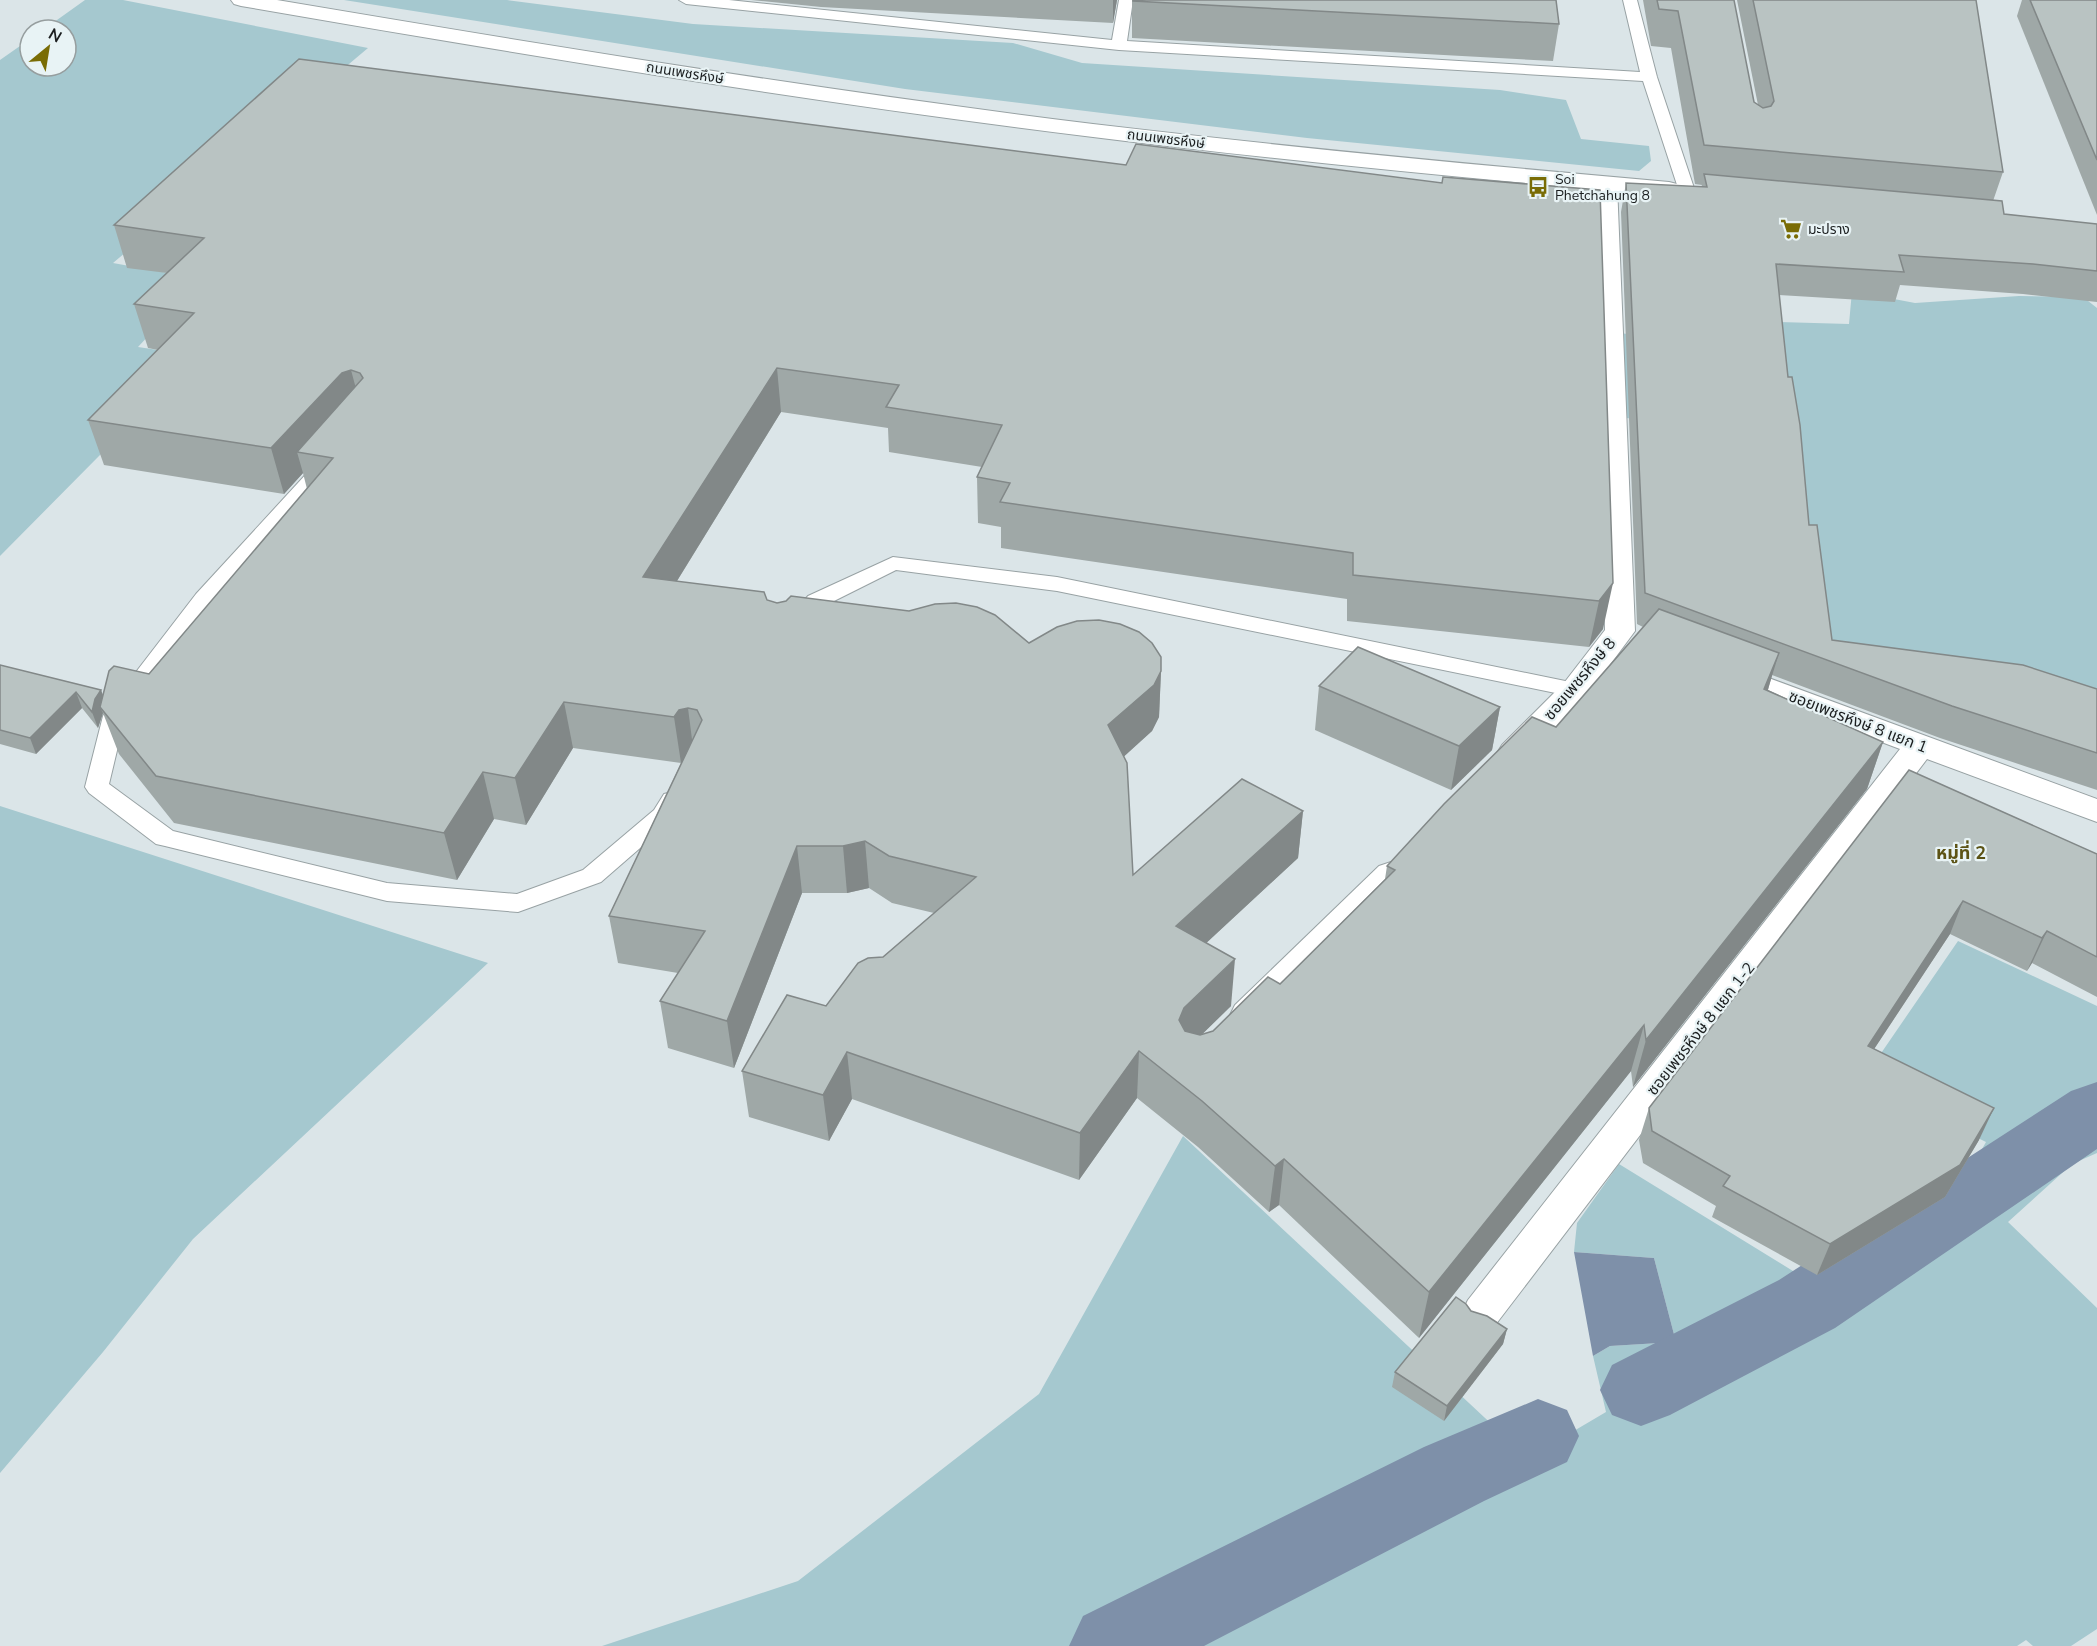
<svg xmlns="http://www.w3.org/2000/svg" width="2097" height="1646" font-family="'Nunito Sans','Noto Sans Thai',sans-serif">
	<style>
		.green { fill: #a5c8cf }
		.water { fill: #7e90a9 }
		.lines { fill: none; stroke-linecap: round; stroke-linejoin: round }
		.canal { fill: #7e90a9; fill-rule: evenodd }
		.service-casing { stroke: #98a2a4; stroke-width: 2 }
		.minor-casing { stroke: #98a2a4; stroke-width: 2 }
		.secondary-casing { stroke: #98a2a4; stroke-width: 2 }
		.service { fill: #fff; fill-rule: evenodd }
		.minor { fill: #fff; fill-rule: evenodd }
		.secondary { fill: #fff; fill-rule: evenodd }
		.wall { fill: #9fa8a7 }
		.shaded-wall { fill: #828888 }
		.building { fill: #b9c3c2; stroke: #828888; stroke-width: 1.5 }
		.labels { text-anchor: middle; dominant-baseline: central; stroke-width: 4.5; stroke-linejoin: round; paint-order: stroke }
		.far-street-label { font-size: 14px; fill: #1b1e1f; stroke: #e8f3f5 }
		.far-poi-label { font-size: 14px; fill: #1b1e1f; stroke: #e8f3f5; text-anchor: start }
		.street-label { font-size: 16px; fill: #1b1e1f; stroke: #e8f3f5 }
		.neighbourhood-label { font-size: 18px; font-weight: bold; fill: #5c5315; stroke: #e8f3f5 }
	</style>
	<rect width="100%" height="100%" fill="#dbe5e8"/>
	<g class="green">
		<polygon points="85,0 123,0 368,48 113,263 201,279 138,347 198,356 0,556 0,60 30,39 30,66 66,66 66,30 43,30"/>
		<polygon points="344,0 507,0 693,24 1013,43 1082,63 1500,90 1566,100 1581,139 1649,146 1651,161 1639,171 1307,138 905,89"/>
		<polygon points="1852,291 1915,303 2019,296 2083,297 2097,308 2097,710 1826,663 1794,433 1626,418 1619,333 1782,352 1779,322 1849,324"/>
		<polygon points="0,806 488,963 193,1239 103,1352 0,1473"/>
		<polygon points="1958,941 2097,1006 2097,1153 2072,1164 2008,1222 2097,1308 2097,1629 2071,1646 2033,1646 2026,1640 2017,1646 602,1646 798,1581 1039,1394 1183,1136 1528,1458 1606,1412 1593,1356 1610,1346 1676,1342 1654,1258 1574,1252 1577,1223 1619,1164 1819,1287 1914,1219 1822,1163 1845,1133 1957,1194 1986,1142 1862,1081"/>
	</g>
	<polygon class="water" points="1574,1252 1654,1258 1676,1342 1610,1346 1593,1356"/>
	<g class="lines">
		<g class="canal">
			<polygon points="2097,1082 2097,1149 1835,1328 1670,1415 1641,1426 1612,1415 1600,1390 1612,1365 1779,1280 2071,1091"/>
			<polygon points="1538,1399 1567,1410 1579,1436 1567,1462 1484,1501 1204,1646 1069,1646 1083,1616 1424,1447"/>
		</g>
		<defs>
			<g id="service">
				<polygon points="679,0 729,0 1112,40 1119,0 1133,0 1127,41 1640,72 1623,0 1637,0 1657,77 1695,191 1693,195 1681,195 1679,191 1643,81 1119,50 686,4"/>
				<polygon points="327,457 334,459 337,463 334,467 212,604 125,717 109,784 173,831 387,883 517,894 583,870 654,810 664,794 672,792 680,794 684,800 670,822 601,882 518,912 387,901 165,846 156,844 89,793 85,787 103,716 106,711 196,594 320,459"/>
				<polygon points="893,557 1057,577 1575,683 1583,685 1586,690 1583,695 1575,697 1057,591 896,570 824,606 806,626 798,628 790,626 787,621 808,596"/>
			</g>
			<g id="minor">
				<polygon points="1605,177 1613,179 1617,184 1635,631 1586,697 1524,761 1513,764 1502,761 1497,753 1502,745 1564,683 1605,630 1593,184 1597,179"/>
				<polygon points="1728,663 2097,799 2097,822 1927,759 1496,1324 1482,1329 1468,1324 1462,1312 1468,1300 1900,749 1717,680 1713,673 1717,666"/>
				<polygon points="1391,862 1403,866 1408,874 1403,882 1261,1025 1248,1029 1235,1025 1230,1015 1235,1005 1379,866"/>
			</g>
			<path id="secondary" d="M 231,0 L 277,0 C 548,46 820,90 1093,124 C 1285,147 1477,165 1669,182 L 1677,184 L 1681,189 L 1677,194 L 1669,196 C 1477,179 1284,161 1093,137 C 808,102 524,55 241,6 L 234,4 Z"/>
		</defs>
		<use href="#service" class="service-casing"/>
		<use href="#minor" class="minor-casing"/>
		<use href="#secondary" class="secondary-casing"/>
		<use href="#service" class="service"/>
		<use href="#minor" class="minor"/>
		<use href="#secondary" class="secondary"/>
	</g>
	<g class="wall">
		<polygon points="751,0 1117,0 1113,23 821,7"/>
		<polygon points="1132,0 1556,0 1559,24 1553,61 1132,38"/>
		<polygon points="1643,0 1734,0 1754,102 1758,105 1737,0 1976,0 2003,172 1993,201 2004,214 2097,224 2097,302 2023,294 1900,285 1895,302 1779,295 1788,377 1809,525 1832,640 2097,689 2097,790 1940,738 1772,675 1768,690 1883,742 1867,789 1633,1087 1631,1071 1419,1338 1279,1205 1269,1212 1198,1147 1137,1098 1079,1180 852,1099 829,1141 749,1117 742,1071 826,1006 934,913 892,903 869,888 847,893 802,893 734,1068 668,1048 660,1001 678,973 618,963 609,916 681,763 573,748 526,825 494,819 457,880 174,823 119,754 103,713 98,728 82,708 36,754 0,744 0,665 101,690 103,696 149,674 307,489 303,473 284,494 104,465 88,420 158,350 148,348 134,304 167,273 127,268 114,225 1126,165 1442,183 1600,190 1603,629 1589,647 1347,621 1347,599 1001,548 1001,527 978,523 977,477 982,467 889,452 888,428 781,412 677,581 767,600 777,603 1029,643 1161,671 1159,717 1152,731 1124,756 1133,875 1303,811 1298,858 1206,943 1231,1006 1201,1035 1213,1031 1280,984 1385,879 1387,866 1556,727 1643,627 1637,624 1621,212 1626,183 1701,187 1702,185 1695,184 1671,48 1651,46"/>
		<polygon points="2022,0 2097,0 2097,215 2017,16"/>
		<polygon points="1319,686 1500,707 1492,750 1451,790 1315,730"/>
		<polygon points="1909,770 2097,854 2097,997 2032,963 2027,971 1950,934 1874,1049 1979,1140 1945,1197 1817,1275 1712,1217 1716,1206 1643,1163 1639,1140 1649,1108"/>
		<polygon points="1471,1311 1507,1329 1503,1344 1444,1421 1392,1387 1395,1372"/>
	</g>
	<g class="shaded-wall">
		<polygon points="1113,0 1117,0 1113,23"/>
		<polygon points="777,368 781,412 651,623 643,577"/>
		<polygon points="351,370 363,415 297,452 303,473 284,494 271,448 342,373"/>
		<polygon points="1613,583 1603,629 1589,647 1599,601"/>
		<polygon points="1779,653 1765,699 1764,689"/>
		<polygon points="1161,671 1159,717 1152,731 1107,772 1108,725"/>
		<polygon points="101,690 107,706 100,707 103,713 98,728 92,712 95,699"/>
		<polygon points="76,692 82,708 36,754 30,738"/>
		<polygon points="564,702 573,748 526,825 515,778"/>
		<polygon points="1500,707 1492,750 1451,790 1459,746"/>
		<polygon points="688,708 694,755 681,763 674,717 679,710"/>
		<polygon points="1883,742 1867,789 1633,1087 1646,1040"/>
		<polygon points="483,772 494,819 457,880 444,833"/>
		<polygon points="1303,811 1298,858 1174,973 1176,926"/>
		<polygon points="865,841 869,888 847,893 843,846"/>
		<polygon points="797,846 802,893 734,1068 727,1021"/>
		<polygon points="1963,901 1950,934 1855,1078 1868,1046"/>
		<polygon points="2047,931 2032,963 2027,971 2042,938"/>
		<polygon points="1235,959 1231,1006 1181,1055 1179,1020 1184,1008"/>
		<polygon points="1644,1025 1631,1071 1419,1338 1429,1292"/>
		<polygon points="1139,1051 1137,1098 1079,1180 1080,1133"/>
		<polygon points="847,1052 852,1099 829,1141 823,1095"/>
		<polygon points="1994,1108 1979,1140 1945,1197 1817,1275 1830,1244"/>
		<polygon points="1284,1159 1279,1205 1269,1212 1275,1166"/>
		<polygon points="1507,1329 1503,1344 1444,1421 1447,1406"/>
	</g>
	<g class="building">
		<polygon points="1133,0 1556,0 1559,24 1133,1"/>
		<polygon points="1657,0 1734,0 1754,102 1763,108 1771,106 1774,101 1753,0 1976,0 2003,172 1704,145 1678,11 1659,9"/>
		<polygon points="2030,0 2097,0 2097,160"/>
		<polygon points="299,59 1126,165 1136,144 1442,183 1443,177 1600,190 1613,583 1599,601 1353,575 1353,553 1000,502 1010,483 977,477 1002,425 886,407 899,385 777,368 643,577 764,592 767,600 777,603 786,601 791,596 909,611 935,604 956,603 977,607 995,615 1029,643 1057,627 1077,621 1099,620 1120,624 1139,632 1152,643 1161,657 1161,671 1154,685 1108,725 1127,763 1133,875 1242,779 1303,811 1176,926 1235,959 1184,1008 1179,1020 1185,1031 1200,1035 1213,1031 1268,977 1280,984 1395,870 1387,866 1444,804 1532,717 1556,727 1659,609 1779,653 1764,689 1883,742 1646,1040 1644,1025 1429,1292 1284,1159 1275,1166 1202,1101 1139,1051 1080,1133 847,1052 823,1095 742,1071 787,995 826,1006 858,963 868,958 883,957 976,877 889,856 865,841 843,846 797,846 727,1021 660,1001 705,931 609,916 702,720 697,710 688,708 679,710 674,717 564,702 515,778 483,772 444,833 156,776 100,707 109,671 114,666 149,674 333,458 297,452 363,378 360,373 351,370 342,373 271,448 88,420 194,313 134,304 204,238 114,225"/>
		<polygon points="1704,174 2002,201 2004,214 2097,224 2097,271 2033,264 1899,255 1904,272 1776,264 1788,377 1792,377 1800,425 1809,525 1817,525 1832,640 2023,665 2097,689 2097,753 1952,706 1645,593 1626,183 1707,187"/>
		<polygon points="1358,647 1500,707 1459,746 1319,686"/>
		<polygon points="0,665 101,690 95,699 92,712 76,692 30,738 0,730"/>
		<polygon points="1909,770 2097,854 2097,957 2047,931 2042,938 1963,901 1868,1046 1994,1108 1960,1165 1830,1244 1723,1186 1730,1176 1652,1131 1649,1108"/>
		<polygon points="1456,1297 1466,1304 1471,1311 1487,1316 1507,1329 1447,1406 1395,1372"/>
	</g>
	<defs>
		<symbol id="bus-bare" viewBox="-9 -9 18 18"><path d="M-5-6H5V4H4V6H2V4H-2V6H-4V4H-5ZM-3.5-4V0h7V-4ZM-3.5 1.2v1.5H-2V1.2ZM2 1.2v1.5H3.5V1.2Z" fill="#796c05" stroke="#e8f3f5" stroke-width="2.5" paint-order="stroke"/></symbol>
		<symbol id="supermarket-bare" viewBox="-9 -9 18 18"><path d="M-6-5.5h2.5l.6 2H6L4.5 2H-2.5L-4.4-4H-6ZM-1.5 3.2a1.3 1.3 0 1 0 .1 0ZM3 3.2a1.3 1.3 0 1 0 .1 0Z" fill="#796c05" stroke="#e8f3f5" stroke-width="2.5" paint-order="stroke"/></symbol>
	</defs>
	<g fill-rule="evenodd">
		<use href="#bus-bare" x="1523" y="172" width="30" height="30"/>
		<use href="#supermarket-bare" x="1776" y="214" width="30" height="30"/>
	</g>
	<g class="labels">
		<g class="far-street-label">
			<text transform="translate(685 73) rotate(9)">ถนนเพชรหึงษ์</text>
			<text transform="translate(1166 139) rotate(7)">ถนนเพชรหึงษ์</text>
		</g>
		<g class="far-poi-label">
			<text x="1555" y="179">Soi<tspan x="1555" dy="16">Phetchahung 8</tspan></text>
			<text x="1808" y="229">มะปราง</text>
		</g>
		<g class="street-label">
			<text transform="translate(1580 679) rotate(-50)">ซอยเพชรหึงษ์ 8</text>
			<text transform="translate(1858 722) rotate(21)">ซอยเพชรหึงษ์ 8 แยก 1</text>
			<text transform="translate(1701 1029) rotate(-52)">ซอยเพชรหึงษ์ 8 แยก 1-2</text>
		</g>
		<g class="neighbourhood-label">
			<text x="1961" y="853">หมู่ที่ 2</text>
		</g>
	</g>
	<g transform="translate(48 48) rotate(30)"><circle r="28" fill="#e8f3f5" stroke="#969e9f" stroke-width="1.5"/>
	<path d="M0-4.5L10 22L0 15L-10 22Z" fill="#796c05"/>
	<text y="-9" font-size="16" font-weight="bold" text-anchor="middle" fill="#1b1e1f">N</text>
	</g>
</svg>
